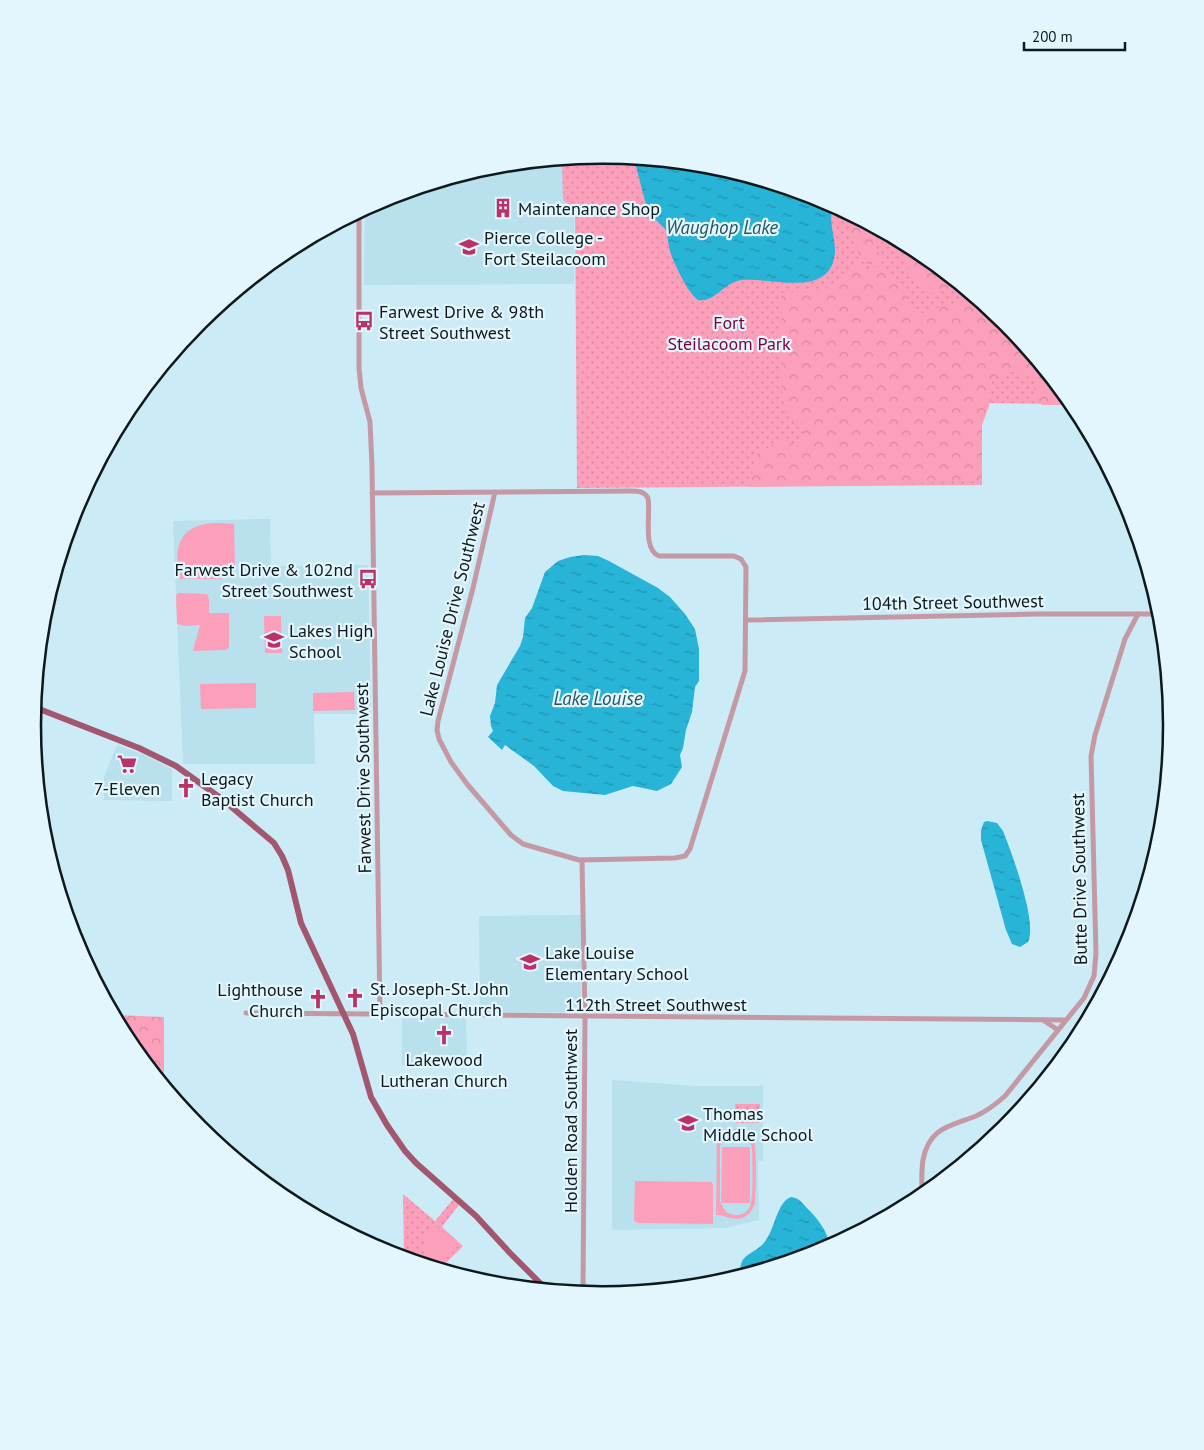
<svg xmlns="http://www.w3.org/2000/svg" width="1204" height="1450" font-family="'PT Sans',sans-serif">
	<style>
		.built { fill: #b8e0ed }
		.grass { fill: url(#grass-dots) }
		.forest { fill: url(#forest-crowns) }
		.pitch { fill: #fc9fba; fill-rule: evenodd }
		.water { fill: url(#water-ripples) }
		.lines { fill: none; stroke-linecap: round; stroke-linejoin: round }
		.minor { stroke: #c599a4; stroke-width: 5 }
		.major { stroke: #a3576e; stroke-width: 6 }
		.labels { text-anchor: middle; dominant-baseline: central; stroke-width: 4.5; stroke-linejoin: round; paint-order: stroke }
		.poi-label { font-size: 18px; fill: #0d191c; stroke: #e3f6fd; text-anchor: start }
		.park-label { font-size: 18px; fill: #7b013c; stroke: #e3f6fd }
		.street-label { font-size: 18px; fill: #0d191c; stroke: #e3f6fd }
		.water-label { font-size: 19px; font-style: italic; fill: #215665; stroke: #e3f6fd }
		.rim { fill: none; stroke: #0d191c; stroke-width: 2.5 }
	</style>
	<defs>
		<pattern id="grass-dots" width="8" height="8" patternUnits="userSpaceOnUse" patternTransform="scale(1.25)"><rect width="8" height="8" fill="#fc9fba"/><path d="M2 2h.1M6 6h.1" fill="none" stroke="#d7889f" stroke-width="1.8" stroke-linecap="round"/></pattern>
		<pattern id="forest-crowns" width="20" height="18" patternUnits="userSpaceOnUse" patternTransform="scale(1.25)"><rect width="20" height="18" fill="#fc9fba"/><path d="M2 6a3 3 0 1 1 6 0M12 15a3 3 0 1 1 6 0" fill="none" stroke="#d7889f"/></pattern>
		<pattern id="water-ripples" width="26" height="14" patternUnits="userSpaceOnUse" patternTransform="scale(1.25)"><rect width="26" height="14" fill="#28b4d7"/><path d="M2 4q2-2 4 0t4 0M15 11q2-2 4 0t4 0" fill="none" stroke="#2192ae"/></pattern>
	</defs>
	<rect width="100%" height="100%" fill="#cbebf6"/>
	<g class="built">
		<polygon points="575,158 574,284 364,285 365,209 384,199 491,166"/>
		<polygon points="270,519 271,566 368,565 371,714 314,714 315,764 183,764 173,521"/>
		<polygon points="117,745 147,756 172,769 172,801 104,800 104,777"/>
		<polygon points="581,915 581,1009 577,1012 480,1013 479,916"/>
		<polygon points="402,1018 466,1018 467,1065 402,1065"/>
		<polygon points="612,1080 694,1086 763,1086 763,1161 758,1161 759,1220 725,1228 612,1230"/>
	</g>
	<g class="grass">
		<polygon points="602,156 713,167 820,199 919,252 1005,323 1072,404 982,403 982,485 577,488 575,209 563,200 562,159"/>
		<rect x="735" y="1104" width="25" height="19"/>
		<polygon points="403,1194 435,1221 455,1197 461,1202 442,1227 463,1246 441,1268 404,1257"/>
	</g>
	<g class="forest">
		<path d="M 845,212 L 880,231 L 872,237 L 883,262 C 873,265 865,266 858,258 C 859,239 847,230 845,212 Z"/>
		<polygon points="883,233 919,252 964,289 932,293 915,279"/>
		<path d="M 856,261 L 861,266 L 869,270 L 884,265 L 904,293 L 917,315 C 937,308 959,298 981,303 C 998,308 1058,387 1073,405 L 1042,405 L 1033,397 L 1035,382 L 1026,374 L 1008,371 L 992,381 L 990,403 L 982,425 L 982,481 L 749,487 L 756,455 L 781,439 L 799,447 L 806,425 L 785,414 L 780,374 L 782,365 L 774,349 L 782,323 L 781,293 L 824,290 L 852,269 Z"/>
		<polygon points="114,1015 164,1017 164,1084 128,1041"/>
	</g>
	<g class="pitch">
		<path d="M 218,523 L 234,524 L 235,565 L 233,567 L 233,574 C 225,582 193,578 180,579 C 172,545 181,523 218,523 Z"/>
		<polygon points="179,593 207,594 209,599 209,613 229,613 229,647 226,650 193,651 200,625 185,626 177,624 176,595"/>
		<polygon points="264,616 281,616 282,653 265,653"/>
		<polygon points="256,683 256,708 201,709 200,684"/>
		<polygon points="354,692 355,710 313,711 313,693"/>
		<path d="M 735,1129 C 743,1130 750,1133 754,1141 C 757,1149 756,1193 755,1203 C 754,1208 750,1213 746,1216 C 736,1223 727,1215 716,1215 L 717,1134 L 724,1134 ZM 732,1133 C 743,1132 750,1137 752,1149 C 752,1161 754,1196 750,1206 C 746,1216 735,1217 726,1212 L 720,1202 L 720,1146 L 724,1138 Z"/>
		<polygon points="722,1147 750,1147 750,1203 721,1203"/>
		<polygon points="635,1181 711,1182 713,1184 713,1224 637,1223 634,1220"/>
		<path d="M 436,1226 L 457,1245 L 457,1248 L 437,1267 C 426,1264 421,1246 427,1235 C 429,1232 433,1229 436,1226 Z"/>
	</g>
	<g class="water">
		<path d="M 634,159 L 713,167 L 820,199 L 833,206 C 828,222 835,235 835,251 C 832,300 772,277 742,280 C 724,282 715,303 698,300 C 688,293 674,264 670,251 C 668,245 668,238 667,231 L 648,212 Z"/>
		<polygon points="584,555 598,556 609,561 658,588 670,597 685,614 695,629 699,649 699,681 695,687 692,712 686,730 683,748 680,755 682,767 671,784 657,791 633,786 605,795 563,791 553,786 534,766 505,745 502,750 488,737 493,731 491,726 490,716 495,703 497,685 520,646 523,637 525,618 532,608 545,572 558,561 570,557"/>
		<path d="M 987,821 L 997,823 L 1003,831 C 1011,851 1038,923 1028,942 L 1020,947 L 1012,944 L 1006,930 L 981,840 L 981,830 L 984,822 Z"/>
		<path d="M 791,1197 C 801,1198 803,1205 810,1211 C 820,1222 827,1231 830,1246 L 820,1251 L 741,1275 C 737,1252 757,1255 766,1240 C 775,1228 777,1202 791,1197 Z"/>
	</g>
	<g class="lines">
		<g class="minor">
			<polyline points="359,212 359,368 361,388 370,422 372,466 380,1015"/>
			<path d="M 372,493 L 631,491 C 638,491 644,491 648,498 C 651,513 642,550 659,556 L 734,556 L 741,559 L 746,567 L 745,671 L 690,849 L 685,856 L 675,858 L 579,860 L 523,844 L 511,835 L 467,784 L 451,762 L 439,739 L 437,730 L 438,721 L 473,588 L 495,492"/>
			<polyline points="746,620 1037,614 1160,614"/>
			<polyline points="582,860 585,1017 583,1293"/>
			<polyline points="246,1013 1066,1020"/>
			<polyline points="1043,1020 1058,1030"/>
			<path d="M 922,1195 C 922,1184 921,1172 923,1160 C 929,1127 951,1126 976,1116 C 987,1111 996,1104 1005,1096 L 1084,998 L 1094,976 L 1096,953 L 1091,756 L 1095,735 L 1125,639 L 1138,614"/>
		</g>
		<polyline class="major" points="34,707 139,748 176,766 222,799 274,843 282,856 288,870 301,923 353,1034 371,1097 387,1125 405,1151 416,1163 476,1216 510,1253 546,1289"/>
	</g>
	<defs>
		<symbol id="building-bare" viewBox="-9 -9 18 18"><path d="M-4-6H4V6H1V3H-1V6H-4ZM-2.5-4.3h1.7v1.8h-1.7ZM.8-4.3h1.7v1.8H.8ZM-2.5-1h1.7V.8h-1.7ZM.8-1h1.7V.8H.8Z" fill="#bb3067" stroke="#e3f6fd" stroke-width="2.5" paint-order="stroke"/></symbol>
		<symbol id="university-bare" viewBox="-9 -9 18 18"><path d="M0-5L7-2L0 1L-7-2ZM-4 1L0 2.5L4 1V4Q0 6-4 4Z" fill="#bb3067" stroke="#e3f6fd" stroke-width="2.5" paint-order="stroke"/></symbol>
		<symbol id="bus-bare" viewBox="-9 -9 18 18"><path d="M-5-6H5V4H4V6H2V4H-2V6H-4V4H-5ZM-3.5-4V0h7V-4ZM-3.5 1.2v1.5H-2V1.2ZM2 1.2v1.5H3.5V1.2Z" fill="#bb3067" stroke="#e3f6fd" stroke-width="2.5" paint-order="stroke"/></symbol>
		<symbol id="school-bare" viewBox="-9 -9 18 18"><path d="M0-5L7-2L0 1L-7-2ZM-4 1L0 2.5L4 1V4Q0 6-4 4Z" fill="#bb3067" stroke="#e3f6fd" stroke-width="2.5" paint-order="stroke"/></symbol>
		<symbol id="supermarket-bare" viewBox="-9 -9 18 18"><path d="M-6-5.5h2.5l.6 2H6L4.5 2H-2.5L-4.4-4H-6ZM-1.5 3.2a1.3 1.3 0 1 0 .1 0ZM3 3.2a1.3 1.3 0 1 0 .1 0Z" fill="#bb3067" stroke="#e3f6fd" stroke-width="2.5" paint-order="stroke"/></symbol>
		<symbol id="church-bare" viewBox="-9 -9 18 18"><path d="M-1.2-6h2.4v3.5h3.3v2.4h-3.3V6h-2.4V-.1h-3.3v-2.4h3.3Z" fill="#bb3067" stroke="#e3f6fd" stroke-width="2.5" paint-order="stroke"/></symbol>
	</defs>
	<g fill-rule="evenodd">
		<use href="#building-bare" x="489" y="194" width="28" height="28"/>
		<use href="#university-bare" x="455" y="233" width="28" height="28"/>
		<use href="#bus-bare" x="350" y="307" width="28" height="28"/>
		<use href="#bus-bare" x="354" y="565" width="28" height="28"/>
		<use href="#school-bare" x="260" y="626" width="28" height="28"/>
		<use href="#supermarket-bare" x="113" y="750" width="28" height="28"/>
		<use href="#church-bare" x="172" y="774" width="28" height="28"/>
		<use href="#school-bare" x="516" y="948" width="28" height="28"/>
		<use href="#church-bare" x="341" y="984" width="28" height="28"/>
		<use href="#church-bare" x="304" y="985" width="28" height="28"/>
		<use href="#church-bare" x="430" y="1021" width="28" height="28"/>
		<use href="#school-bare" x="674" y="1109" width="28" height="28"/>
	</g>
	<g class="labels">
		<g class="poi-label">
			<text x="518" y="208">Maintenance Shop</text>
			<text x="484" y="237">Pierce College -<tspan x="484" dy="21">Fort Steilacoom</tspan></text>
			<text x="379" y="311">Farwest Drive &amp; 98th<tspan x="379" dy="21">Street Southwest</tspan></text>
			<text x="353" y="569" text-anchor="end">Farwest Drive &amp; 102nd<tspan x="353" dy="21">Street Southwest</tspan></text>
			<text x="289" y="630">Lakes High<tspan x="289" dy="21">School</tspan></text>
			<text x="201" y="778">Legacy<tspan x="201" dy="21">Baptist Church</tspan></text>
			<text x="127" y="788" text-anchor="middle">7-Eleven</text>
			<text x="545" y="952">Lake Louise<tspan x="545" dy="21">Elementary School</tspan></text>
			<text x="370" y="988">St. Joseph-St. John<tspan x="370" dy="21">Episcopal Church</tspan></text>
			<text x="303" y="989" text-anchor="end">Lighthouse<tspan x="303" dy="21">Church</tspan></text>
			<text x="444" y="1059" text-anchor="middle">Lakewood<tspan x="444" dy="21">Lutheran Church</tspan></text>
			<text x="703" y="1113">Thomas<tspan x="703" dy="21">Middle School</tspan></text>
		</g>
		<g class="park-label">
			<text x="729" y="322">Fort<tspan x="729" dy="21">Steilacoom Park</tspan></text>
		</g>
		<g class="street-label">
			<text transform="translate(953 602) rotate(-1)">104th Street Southwest</text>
			<text transform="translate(452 609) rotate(-76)">Lake Louise Drive Southwest</text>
			<text transform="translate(363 778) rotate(-91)">Farwest Drive Southwest</text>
			<text transform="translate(1079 879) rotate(-91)">Butte Drive Southwest</text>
			<text x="656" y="1004">112th Street Southwest</text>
			<text transform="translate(570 1121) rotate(-90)">Holden Road Southwest</text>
		</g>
		<g class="water-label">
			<text x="722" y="227">Waughop Lake</text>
			<text x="598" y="698">Lake Louise</text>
		</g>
	</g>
	<path d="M0 0H1204V1450H0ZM41 725a561 561 0 1 1 1122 0a561 561 0 1 1-1122 0Z" fill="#e3f6fd" fill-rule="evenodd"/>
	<path class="rim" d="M41 725a561 561 0 1 1 1122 0a561 561 0 1 1-1122 0Z"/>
	<path d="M1024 42v8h101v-8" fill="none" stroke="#0d191c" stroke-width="2.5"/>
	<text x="1032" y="42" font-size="15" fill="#0d191c" stroke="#e3f6fd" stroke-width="4" paint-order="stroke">200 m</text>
</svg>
